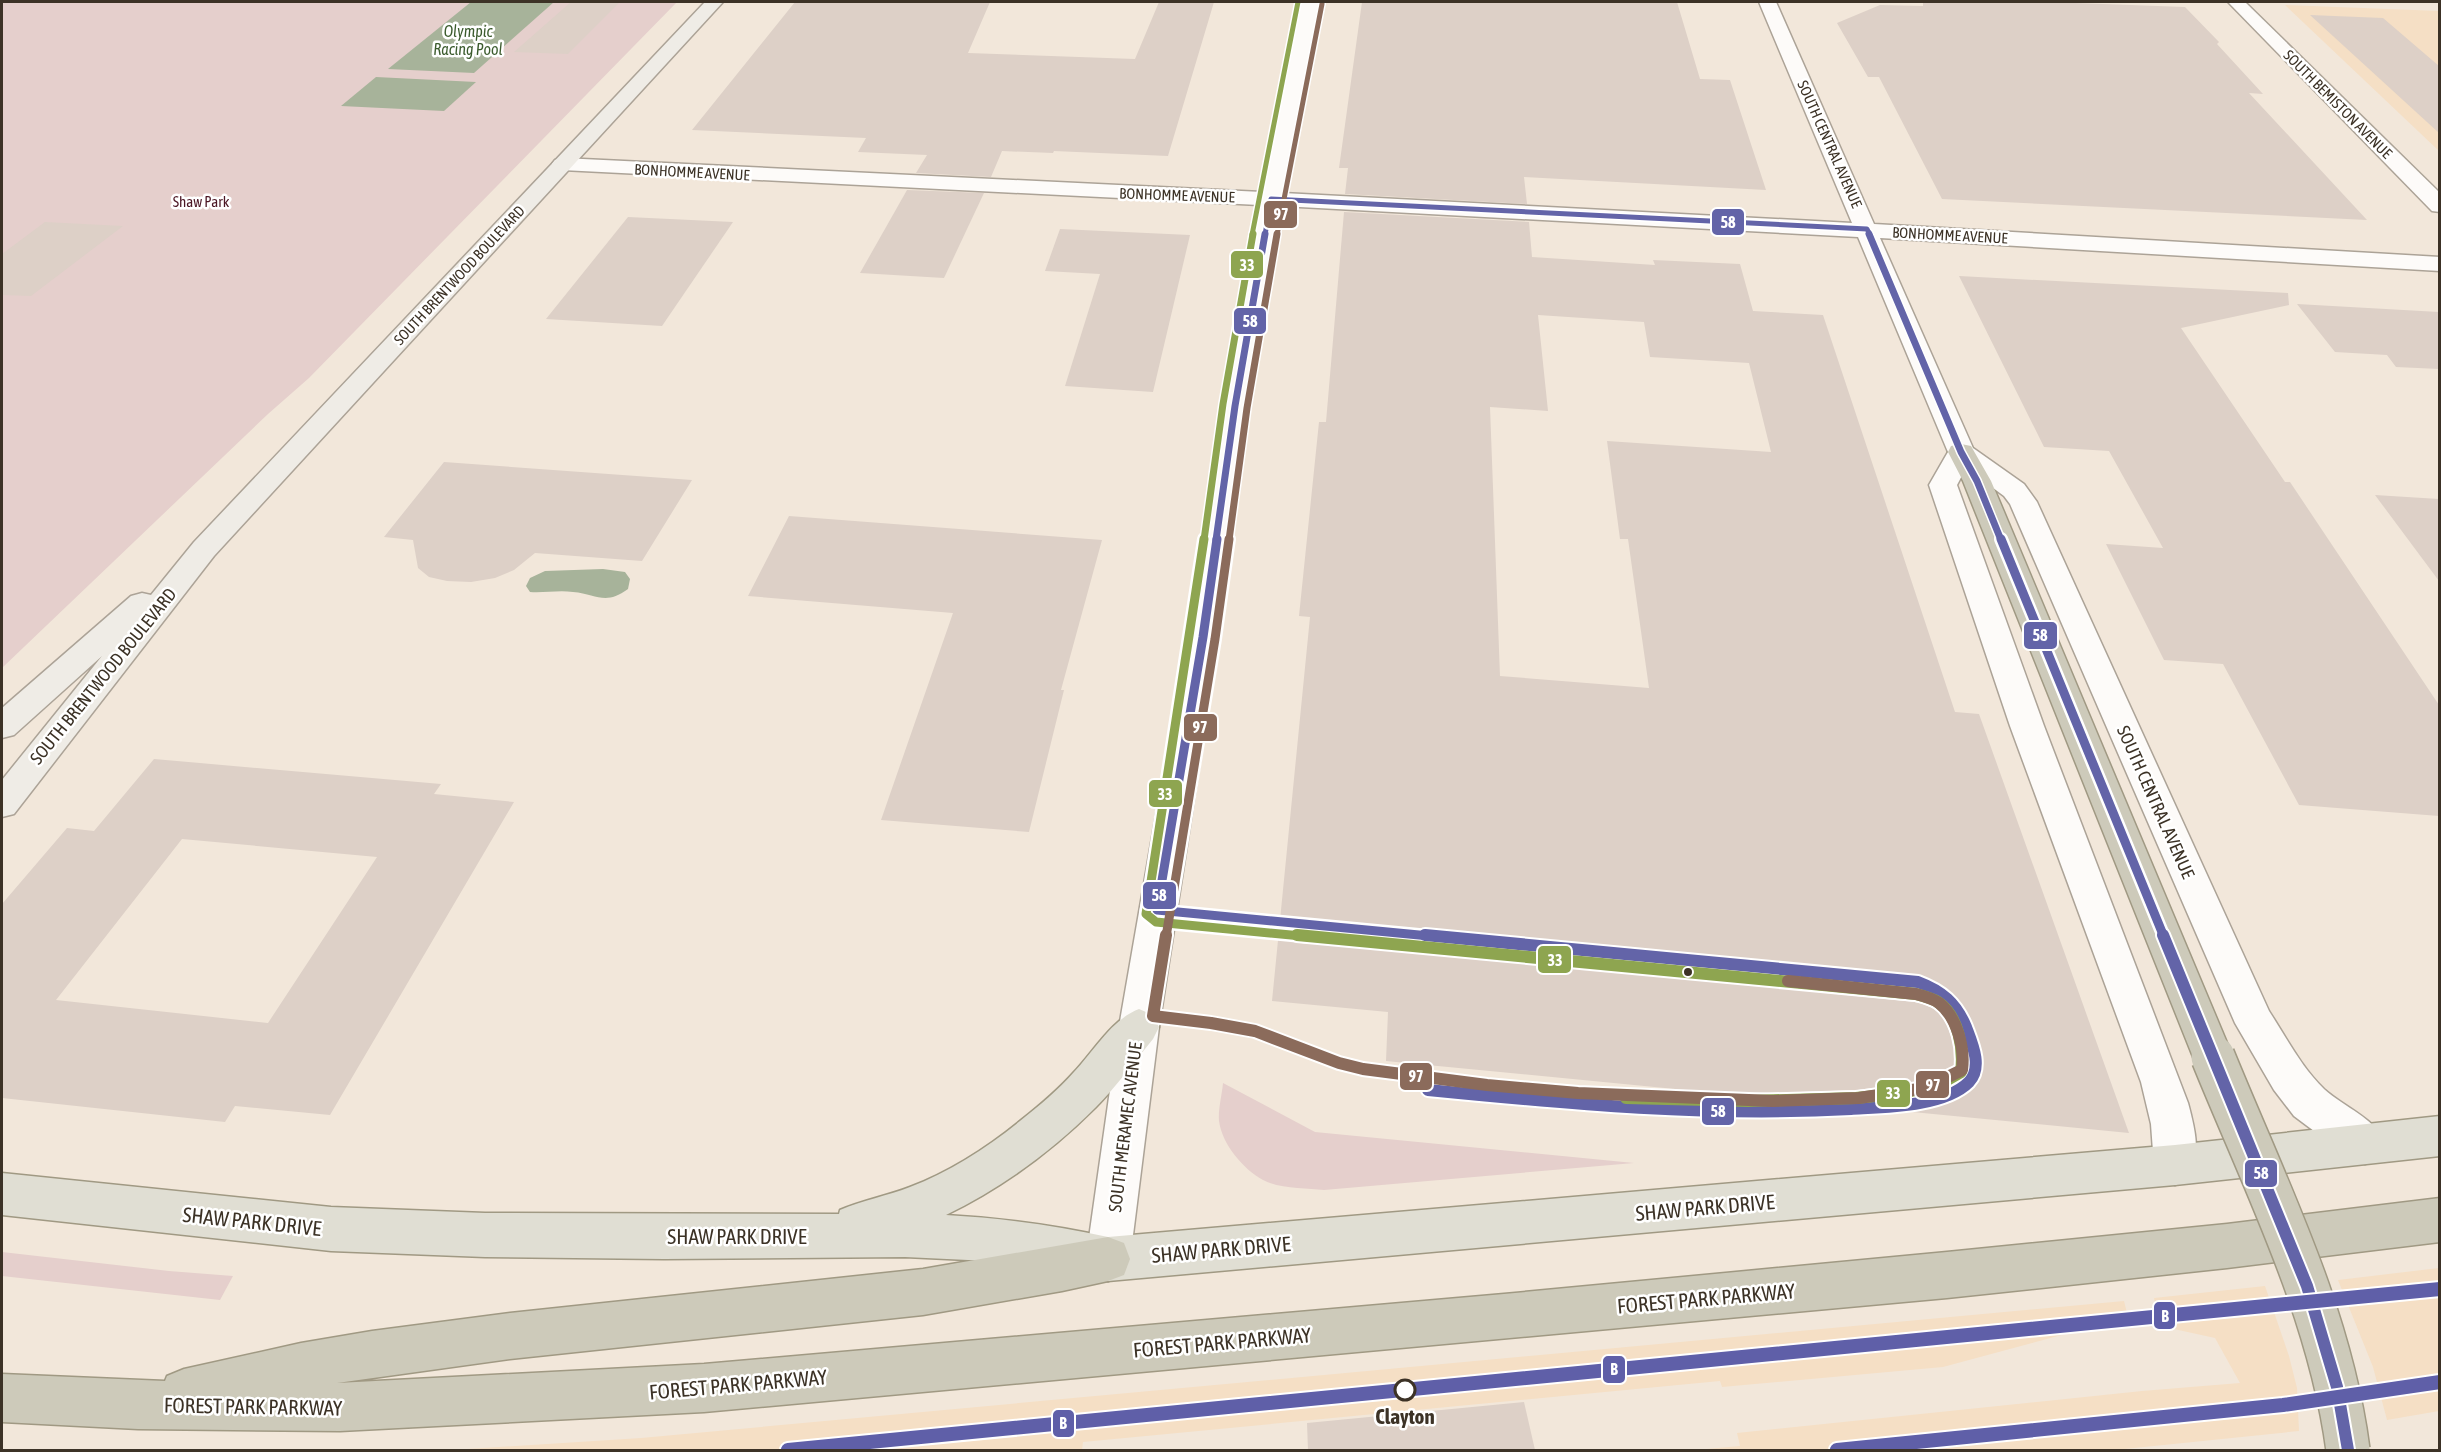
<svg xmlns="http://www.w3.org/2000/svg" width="2441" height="1452" font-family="'Asap Condensed',sans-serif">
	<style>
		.built { fill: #f5dfc5 }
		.green { fill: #e5cfcc }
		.water { fill: #a7b39a }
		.building { fill: #ddd0c7; fill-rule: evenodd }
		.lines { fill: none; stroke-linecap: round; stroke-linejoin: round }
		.tertiary-casing { stroke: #aca397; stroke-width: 3 }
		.secondary-casing { stroke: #aca397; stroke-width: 3 }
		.primary-casing { stroke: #a09983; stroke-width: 3 }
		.motorway-casing { stroke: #a09983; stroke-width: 3 }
		.tertiary { fill: #fdfbf9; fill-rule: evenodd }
		.secondary { fill: #efece6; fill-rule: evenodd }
		.primary { fill: #e0ded3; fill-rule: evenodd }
		.motorway { fill: #cdcaba; fill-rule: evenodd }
		.motorway-bridge-casing { stroke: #a09983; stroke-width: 46; stroke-linecap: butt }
		.motorway-bridge { stroke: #cdcaba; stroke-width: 43 }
		.bus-1-far3-casing { stroke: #fff; stroke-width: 8 }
		.bus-1-far2-casing { stroke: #fff; stroke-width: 10 }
		.bus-1-far1-casing { stroke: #fff; stroke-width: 14 }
		.bus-1-casing { stroke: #fff; stroke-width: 16 }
		.bus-2-far3-casing { stroke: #fff; stroke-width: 8 }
		.bus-2-far2-casing { stroke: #fff; stroke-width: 10 }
		.bus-2-far1-casing { stroke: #fff; stroke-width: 14 }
		.bus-2-casing { stroke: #fff; stroke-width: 16 }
		.bus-3-far3-casing { stroke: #fff; stroke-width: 8 }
		.bus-3-far2-casing { stroke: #fff; stroke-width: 10 }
		.bus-3-far1-casing { stroke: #fff; stroke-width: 14 }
		.bus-3-casing { stroke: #fff; stroke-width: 16 }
		.bus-1-far3 { stroke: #6364a8; stroke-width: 5 }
		.bus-1-far2 { stroke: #6364a8; stroke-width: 7 }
		.bus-1-far1 { stroke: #6364a8; stroke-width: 9 }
		.bus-1 { stroke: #6364a8; stroke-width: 12 }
		.bus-2-far3 { stroke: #8ea550; stroke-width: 5 }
		.bus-2-far2 { stroke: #8ea550; stroke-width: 7 }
		.bus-2-far1 { stroke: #8ea550; stroke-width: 9 }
		.bus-2 { stroke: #8ea550; stroke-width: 12 }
		.bus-3-far3 { stroke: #8b6b5b; stroke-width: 5 }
		.bus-3-far2 { stroke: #8b6b5b; stroke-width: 7 }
		.bus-3-far1 { stroke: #8b6b5b; stroke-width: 9 }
		.bus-3 { stroke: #8b6b5b; stroke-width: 12 }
		.rail-1-casing { stroke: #fff; stroke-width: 18 }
		.rail-1 { stroke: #5f5fa8; stroke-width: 14 }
		.bus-dot { fill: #3c3226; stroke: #fff; stroke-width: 2 }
		.stop-dot { fill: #fff; stroke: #3c3226; stroke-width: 3 }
		.labels { text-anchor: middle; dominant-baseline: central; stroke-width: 5; stroke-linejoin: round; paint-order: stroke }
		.far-street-label { font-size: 15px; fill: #3c3226; stroke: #fff }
		.far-park-label { font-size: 15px; fill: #4b1624; stroke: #fff }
		.far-water-label { font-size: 16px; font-style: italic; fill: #3b5b2d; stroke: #fff }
		.street-label { font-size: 18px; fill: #3c3226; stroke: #fff }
		.near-street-label { font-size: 21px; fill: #3c3226; stroke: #fff }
		.near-stop-label { font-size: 21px; font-weight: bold; fill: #3c3226; stroke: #fff }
		.line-badge { stroke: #fff; stroke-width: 2 }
		.badge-label { font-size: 16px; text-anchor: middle; font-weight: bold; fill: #fff }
	</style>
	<rect width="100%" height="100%" fill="#f2e7da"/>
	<g class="built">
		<polygon points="2285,5 2439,11 2439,151"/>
		<polygon points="2439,1268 2439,1411 2387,1420 2373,1367 2338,1280"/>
		<polygon points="2265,1286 2289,1356 2297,1388 2299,1431 2115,1450 1695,1450 1740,1446 1737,1433 2142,1391 2240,1383 2215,1338 2160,1326 2154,1298"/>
		<polygon points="2124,1301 2128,1317 1943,1367 1722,1387 1720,1381 1083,1442 1082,1450 451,1450 641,1438"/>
	</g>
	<g class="green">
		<polygon points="2,2 677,2 309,378 268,414 2,668"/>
		<path d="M 1223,1083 L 1315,1132 L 1634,1163 L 1324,1190 C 1306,1188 1280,1189 1263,1180 C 1243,1169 1222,1144 1219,1121 C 1218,1109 1222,1095 1223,1083 Z"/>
		<polygon points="2,1252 169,1271 233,1276 220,1300 2,1276"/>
	</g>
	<g class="water">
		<polygon points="471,2 554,2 474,73 388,69"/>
		<polygon points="376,77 476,82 444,111 341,106"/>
		<path d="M 603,569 L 625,572 L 630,579 L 628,589 C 605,606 597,594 573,592 C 559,590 544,593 530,592 L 526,586 L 530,578 L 545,571 Z"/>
	</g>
	<g class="building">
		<polygon points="571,2 620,2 568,54 514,52"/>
		<polygon points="795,2 990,2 968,53 1135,59 1159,2 1214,2 1168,156 1054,151 1053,153 1002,151 991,177 916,173 927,155 858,152 866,138 692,130"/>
		<polygon points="1362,2 1677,2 1700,79 1730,80 1766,190 1524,177 1527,204 1345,194 1348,168 1339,168"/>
		<polygon points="1923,2 2048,2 2185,7 2219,42 2217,44 2263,94 2249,93 2367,220 1942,199 1879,77 1868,77 1837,23 1880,5 1923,6"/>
		<polygon points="2310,15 2383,18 2439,66 2439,133"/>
		<polygon points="907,190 984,193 944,278 860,273"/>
		<path d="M 1344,212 L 1529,222 L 1532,257 L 1655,265 L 1653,260 L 1740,264 L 1753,311 L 1823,315 L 1955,712 L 1979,714 L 2129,1133 L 1386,1061 L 1388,1012 L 1272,1001 L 1310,617 L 1299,616 L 1319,422 L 1326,422 ZM 1538,315 L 1644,322 L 1650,357 L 1749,363 L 1771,452 L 1607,441 L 1620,539 L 1628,539 L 1649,688 L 1500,676 L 1490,407 L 1548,411 Z"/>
		<polygon points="628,217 733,222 662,326 546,319"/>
		<polygon points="45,222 123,226 31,296 2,295 2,254"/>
		<polygon points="1060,229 1190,235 1153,392 1065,386 1100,274 1045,271"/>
		<polygon points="1959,276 2288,293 2289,305 2181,328 2285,482 2290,482 2439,705 2439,816 2299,805 2223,664 2164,660 2106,544 2163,548 2109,451 2044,447"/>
		<polygon points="2297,304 2439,312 2439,369 2396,367 2387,355 2335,352"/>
		<polygon points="444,462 692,480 642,561 535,553 514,570 495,578 471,582 447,581 429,577 418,568 413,540 384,537"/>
		<polygon points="2375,495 2439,499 2439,581"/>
		<polygon points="789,516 1102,540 1061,690 1064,690 1029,832 881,820 953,613 748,596"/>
		<path d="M 154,759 L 441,784 L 434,794 L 514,802 L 330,1115 L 235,1106 L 225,1122 L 2,1098 L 2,904 L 67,828 L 94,831 ZM 182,839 L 377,857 L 268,1023 L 56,1000 Z"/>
		<polygon points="1524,1402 1535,1450 1308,1450 1307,1423"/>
	</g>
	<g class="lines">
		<defs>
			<g id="tertiary">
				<path d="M 1301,2 L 1319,2 L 1283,193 L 1852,223 L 1759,2 L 1776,2 L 1874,224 L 2440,257 L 2440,271 L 1880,238 L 1973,448 L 2024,484 L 2037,502 L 2269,1011 C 2286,1037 2301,1067 2324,1089 C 2345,1108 2374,1117 2386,1144 L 2380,1158 L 2365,1164 L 2350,1158 L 2294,1116 L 2274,1090 L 2235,1023 L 2010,504 L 2004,496 L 1966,468 L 1957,485 L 2044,726 L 2188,1103 C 2195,1129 2201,1154 2190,1179 L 2175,1185 L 2160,1179 L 2154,1165 L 2151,1124 L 2141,1082 L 2010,726 L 1929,485 L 1948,452 L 1858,237 L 1281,206 L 1248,406 L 1219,637 L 1159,1027 L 1130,1259 L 1124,1275 L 1108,1281 L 1092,1275 L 1086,1259 L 1119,1027 L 1187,637 L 1222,406 L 1259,205 L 562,170 L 555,168 L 552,164 L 555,160 L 562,158 L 1262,192 Z"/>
				<polygon points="2228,2 2245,2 2440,193 2440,212 2432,211"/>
			</g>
			<polygon id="secondary" points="705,2 723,2 214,556 14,814 2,817 2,780 102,656 14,735 2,738 2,708 131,596 142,593 151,595 194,542"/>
			<path id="primary" d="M 1139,1009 L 1153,1015 L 1159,1027 L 1153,1039 C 1134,1062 1117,1086 1096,1107 C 1052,1151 1002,1188 946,1215 C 1001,1218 1054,1225 1108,1237 L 2175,1145 L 2440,1116 L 2440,1156 L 2175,1185 L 1108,1281 L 1063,1271 L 989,1261 L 905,1257 L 664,1259 L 485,1257 L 331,1251 L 2,1215 L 2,1173 L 331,1207 L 485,1213 L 839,1214 L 840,1210 C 863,1200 887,1196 910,1187 C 949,1172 987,1148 1020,1121 C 1039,1106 1058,1090 1074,1072 C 1094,1051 1112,1019 1139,1009 Z"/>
			<g id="motorway">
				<polygon points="1961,444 1971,446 1991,481 2233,1057 2227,1070 2213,1075 2199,1070 2193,1057 1963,481 1948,452 1951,446"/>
				<polygon points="2440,1198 2440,1242 2227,1268 1947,1298 704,1412 340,1431 138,1429 2,1422 2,1374 165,1381 167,1376 184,1369 301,1343 372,1331 510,1313 923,1269 1108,1237 1124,1243 1130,1259 1124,1275 1108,1281 1062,1291 923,1315 510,1359 337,1383 704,1364 1504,1294 1947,1252 2227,1224"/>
			</g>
		</defs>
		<use href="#tertiary" class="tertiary-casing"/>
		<use href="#secondary" class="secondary-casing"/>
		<use href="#primary" class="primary-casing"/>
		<use href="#motorway" class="motorway-casing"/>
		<use href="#tertiary" class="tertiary"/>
		<use href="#secondary" class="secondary"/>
		<use href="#primary" class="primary"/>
		<use href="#motorway" class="motorway"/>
		<defs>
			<path id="motorway-bridge" d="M 2213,1057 C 2265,1185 2330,1312 2348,1450"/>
		</defs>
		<use href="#motorway-bridge" class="motorway-bridge-casing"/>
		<use href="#motorway-bridge" class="motorway-bridge"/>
		<defs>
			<polyline id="bus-1-far3" points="1265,235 1271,199 1867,229 1870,235"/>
			<g id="bus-1-far2">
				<polyline points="1869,234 1961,452 1977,481 2001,540"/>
				<polyline points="1216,540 1235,406 1265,234"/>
			</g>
			<g id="bus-1-far1">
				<polyline points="1217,539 1203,637 1157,910 1440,937"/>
				<polyline points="2001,539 2164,937"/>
			</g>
			<g id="bus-1">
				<path d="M 1425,935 L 1918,982 C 1942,991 1956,1003 1966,1027 C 1972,1043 1983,1067 1969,1082 C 1944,1107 1884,1107 1851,1109 C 1709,1117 1569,1104 1428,1090"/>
				<polyline points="2163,935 2307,1286 2337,1387 2348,1450"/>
			</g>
			<polyline id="bus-2-far3" points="1252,235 1298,2"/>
			<polyline id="bus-2-far2" points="1204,540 1223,404 1253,234"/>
			<polyline id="bus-2-far1" points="1204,539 1146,914 1156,922 1312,937"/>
			<path id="bus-2" d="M 1297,935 L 1916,994 C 1923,996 1932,998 1938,1002 C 1959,1016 1964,1050 1961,1072 L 1940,1084 L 1903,1093 L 1856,1098 L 1748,1101 L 1626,1098"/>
			<polyline id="bus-3-far3" points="1277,235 1322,4"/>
			<polyline id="bus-3-far2" points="1229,540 1247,408 1277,234"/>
			<polyline id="bus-3-far1" points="1166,937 1215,639 1229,539"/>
			<path id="bus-3" d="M 1166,935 L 1153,1016 L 1211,1023 L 1255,1031 L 1339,1063 L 1363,1069 L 1487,1085 L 1578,1093 L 1773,1101 L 1859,1098 L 1925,1088 L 1962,1070 C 1965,1048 1957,1017 1939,1003 C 1932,998 1924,996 1916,994 L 1788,981"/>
		</defs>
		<use href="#bus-1-far3" class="bus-1-far3-casing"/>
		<use href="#bus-1-far2" class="bus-1-far2-casing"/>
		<use href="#bus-1-far1" class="bus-1-far1-casing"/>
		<use href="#bus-1" class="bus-1-casing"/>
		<use href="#bus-2-far3" class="bus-2-far3-casing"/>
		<use href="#bus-2-far2" class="bus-2-far2-casing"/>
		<use href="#bus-2-far1" class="bus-2-far1-casing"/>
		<use href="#bus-2" class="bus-2-casing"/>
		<use href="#bus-3-far3" class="bus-3-far3-casing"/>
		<use href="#bus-3-far2" class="bus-3-far2-casing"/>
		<use href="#bus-3-far1" class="bus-3-far1-casing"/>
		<use href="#bus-3" class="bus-3-casing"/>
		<use href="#bus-1-far3" class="bus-1-far3"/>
		<use href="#bus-1-far2" class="bus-1-far2"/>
		<use href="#bus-1-far1" class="bus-1-far1"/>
		<use href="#bus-1" class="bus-1"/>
		<use href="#bus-2-far3" class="bus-2-far3"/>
		<use href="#bus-2-far2" class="bus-2-far2"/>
		<use href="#bus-2-far1" class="bus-2-far1"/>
		<use href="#bus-2" class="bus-2"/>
		<use href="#bus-3-far3" class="bus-3-far3"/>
		<use href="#bus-3-far2" class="bus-3-far2"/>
		<use href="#bus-3-far1" class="bus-3-far1"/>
		<use href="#bus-3" class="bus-3"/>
		<defs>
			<g id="rail-1">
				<polyline points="788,1450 2440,1289"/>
				<polyline points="1837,1450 2283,1405 2440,1382"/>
			</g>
		</defs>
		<use href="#rail-1" class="rail-1-casing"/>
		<use href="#rail-1" class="rail-1"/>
	</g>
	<circle class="bus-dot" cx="1688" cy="972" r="5"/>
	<circle class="stop-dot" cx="1405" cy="1390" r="10"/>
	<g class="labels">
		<g class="far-street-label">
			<text transform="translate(2338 104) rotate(45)">SOUTH BEMISTON AVENUE</text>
			<text transform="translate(1830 144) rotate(66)">SOUTH CENTRAL AVENUE</text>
			<text transform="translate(692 172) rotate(3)">BONHOMME AVENUE</text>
			<text transform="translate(1177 195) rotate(2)">BONHOMME AVENUE</text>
			<text transform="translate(1950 235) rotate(3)">BONHOMME AVENUE</text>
			<text transform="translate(459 275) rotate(-47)">SOUTH BRENTWOOD BOULEVARD</text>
		</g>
		<g class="far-park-label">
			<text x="201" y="201">Shaw Park</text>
		</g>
		<g class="far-water-label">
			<text x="468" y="31">Olympic<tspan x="468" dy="18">Racing Pool</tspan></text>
		</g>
		<g class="street-label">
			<text transform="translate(103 676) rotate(-51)">SOUTH BRENTWOOD BOULEVARD</text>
			<text transform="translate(2156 802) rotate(66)">SOUTH CENTRAL AVENUE</text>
			<text transform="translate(1125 1127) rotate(-83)">SOUTH MERAMEC AVENUE</text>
		</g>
		<g class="near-street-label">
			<text transform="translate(1705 1207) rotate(-5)">SHAW PARK DRIVE</text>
			<text transform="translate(252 1221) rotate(6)">SHAW PARK DRIVE</text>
			<text x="737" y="1236">SHAW PARK DRIVE</text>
			<text transform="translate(1221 1249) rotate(-5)">SHAW PARK DRIVE</text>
			<text transform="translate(1706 1298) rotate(-5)">FOREST PARK PARKWAY</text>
			<text transform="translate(1222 1342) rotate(-5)">FOREST PARK PARKWAY</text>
			<text transform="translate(738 1384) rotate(-5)">FOREST PARK PARKWAY</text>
			<text transform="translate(253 1406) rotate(1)">FOREST PARK PARKWAY</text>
		</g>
		<g class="near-stop-label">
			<text x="1405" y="1416">Clayton</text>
		</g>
	</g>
	<g class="line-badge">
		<rect x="1263" y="200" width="35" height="29" rx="6" fill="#8b6b5b"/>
		<rect x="1711" y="208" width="34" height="28" rx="6" fill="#6364a8"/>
		<rect x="1230" y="250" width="34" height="29" rx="6" fill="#8ea550"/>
		<rect x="1233" y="307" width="34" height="28" rx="6" fill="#6364a8"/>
		<rect x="2023" y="621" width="35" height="29" rx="6" fill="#6364a8"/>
		<rect x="1183" y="713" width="35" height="29" rx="6" fill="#8b6b5b"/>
		<rect x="1148" y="779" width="35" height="29" rx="6" fill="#8ea550"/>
		<rect x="1142" y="881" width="35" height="29" rx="6" fill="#6364a8"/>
		<rect x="1537" y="945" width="35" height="29" rx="6" fill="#8ea550"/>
		<rect x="1399" y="1062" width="34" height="29" rx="6" fill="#8b6b5b"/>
		<rect x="1915" y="1070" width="35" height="29" rx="6" fill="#8b6b5b"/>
		<rect x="1876" y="1079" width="35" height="29" rx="6" fill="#8ea550"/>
		<rect x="1701" y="1097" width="34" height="29" rx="6" fill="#6364a8"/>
		<rect x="2244" y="1159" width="34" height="29" rx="6" fill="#6364a8"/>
		<rect x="2153" y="1301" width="23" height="29" rx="6" fill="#5f5fa8"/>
		<rect x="1602" y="1355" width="24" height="29" rx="6" fill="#5f5fa8"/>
		<rect x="1052" y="1409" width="23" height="29" rx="6" fill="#5f5fa8"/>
	</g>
	<g class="badge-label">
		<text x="1281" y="220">97</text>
		<text x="1728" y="228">58</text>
		<text x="1247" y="271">33</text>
		<text x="1250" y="327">58</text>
		<text x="2040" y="641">58</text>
		<text x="1200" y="733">97</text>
		<text x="1165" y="800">33</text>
		<text x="1159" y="901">58</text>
		<text x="1555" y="966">33</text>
		<text x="1416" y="1082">97</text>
		<text x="1933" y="1091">97</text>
		<text x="1893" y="1099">33</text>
		<text x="1718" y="1117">58</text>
		<text x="2261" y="1179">58</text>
		<text x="2165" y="1322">B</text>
		<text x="1614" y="1375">B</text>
		<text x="1063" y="1429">B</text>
	</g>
	<rect width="2441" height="1452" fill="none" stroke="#3c3226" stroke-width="6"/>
</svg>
